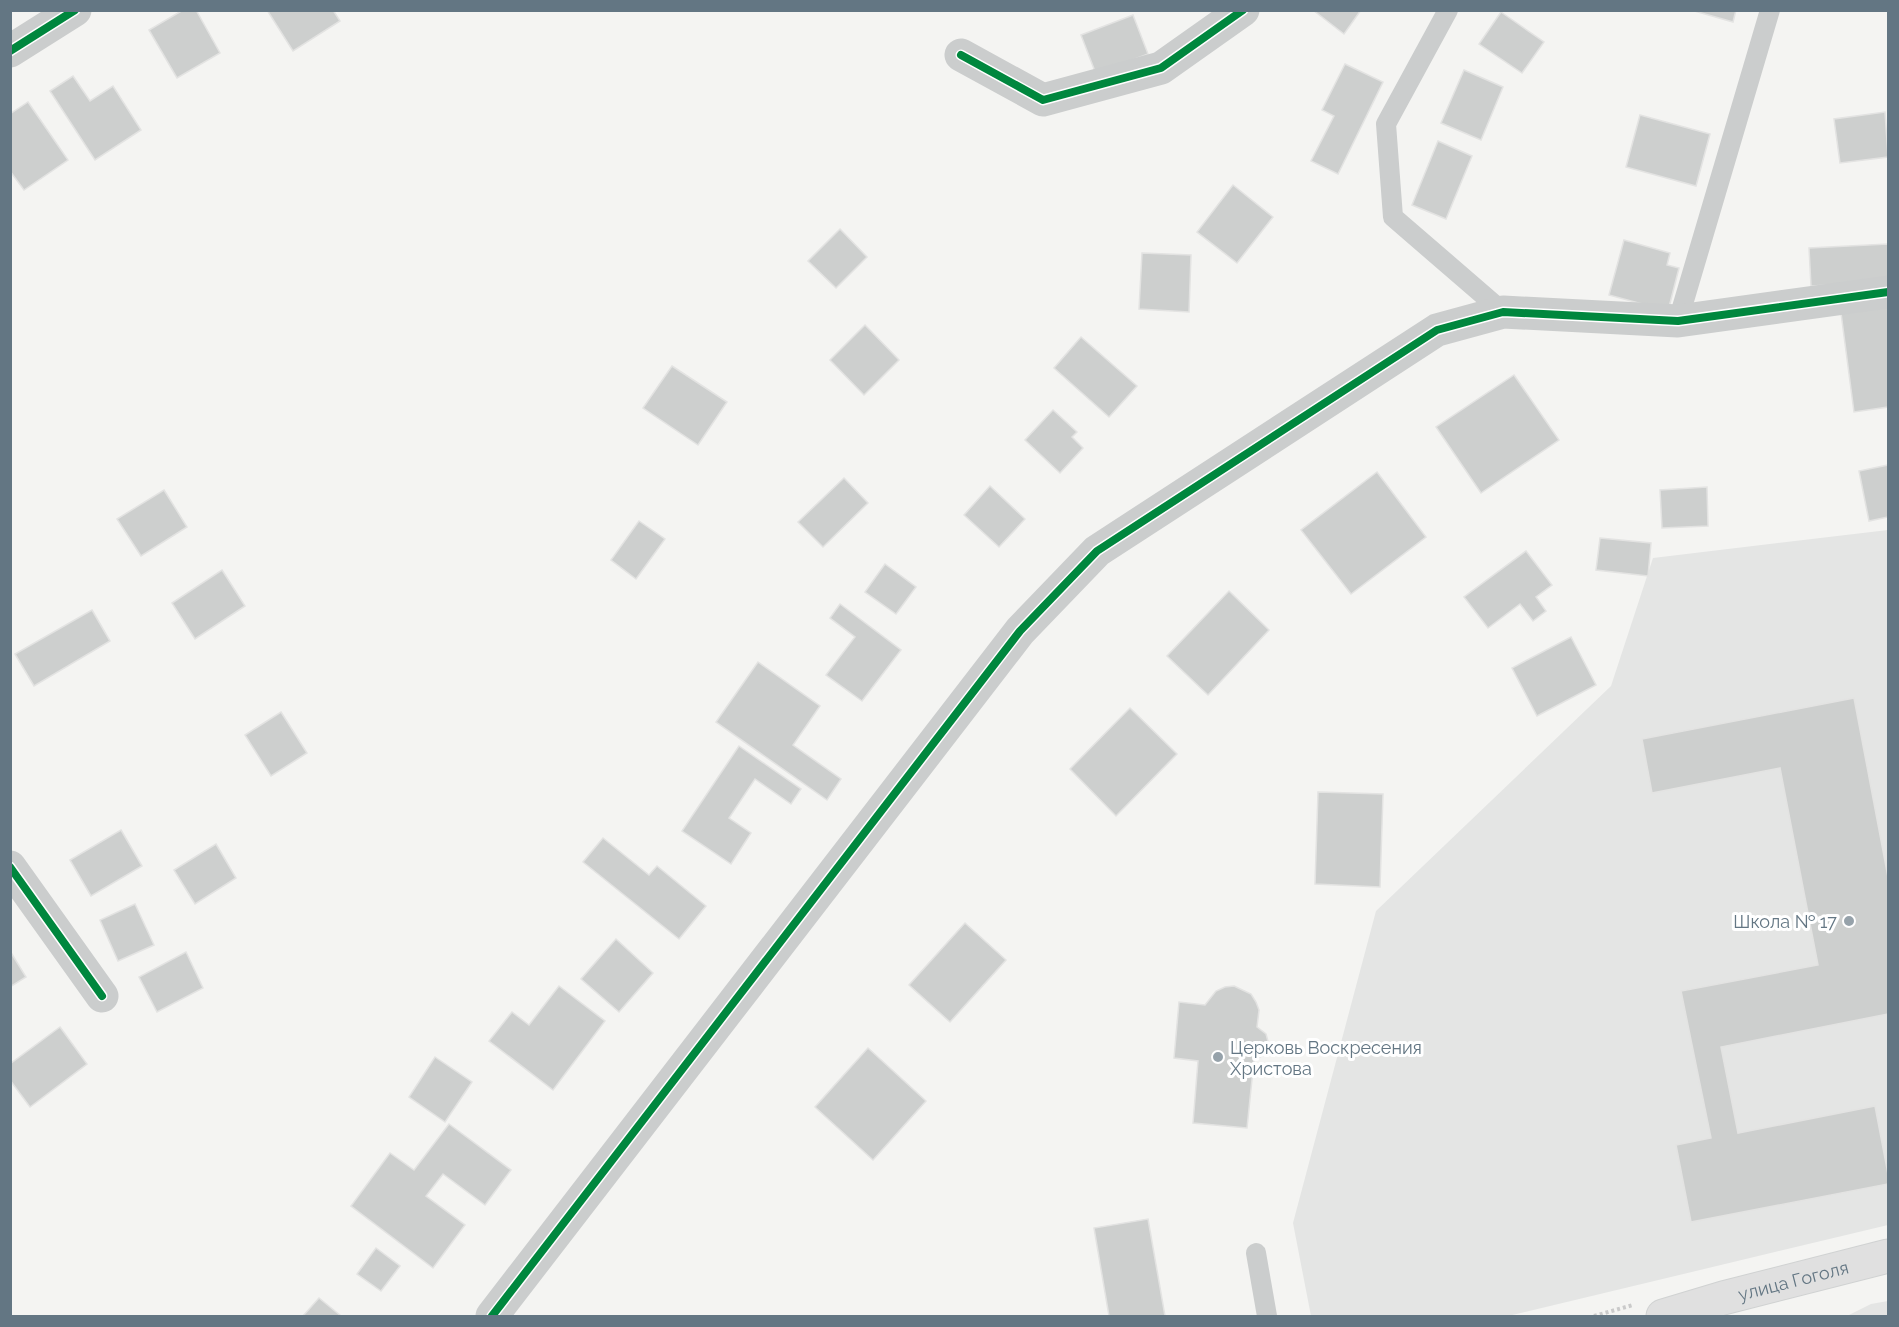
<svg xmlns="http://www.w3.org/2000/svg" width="1899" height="1327" font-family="Raleway,sans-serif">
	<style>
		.built { fill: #e4e5e4 }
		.building { fill: #cdcfce; stroke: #e3e3e2; stroke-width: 1.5 }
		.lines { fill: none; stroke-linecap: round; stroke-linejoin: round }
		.secondary-casing { stroke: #d0d2d2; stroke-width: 35 }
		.path { stroke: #cacaca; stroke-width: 4; stroke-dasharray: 3 3; stroke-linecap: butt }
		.lane { stroke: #cbcdcd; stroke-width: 20 }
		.street { stroke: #cbcdcd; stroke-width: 33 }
		.secondary { stroke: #e0e0e0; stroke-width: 33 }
		.cycleway-casing { stroke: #fff; stroke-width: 11 }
		.cycleway { stroke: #00873e; stroke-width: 8 }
		.poi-dot { fill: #96a2aa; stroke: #fff; stroke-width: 2 }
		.labels { text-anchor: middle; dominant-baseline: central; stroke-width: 6; stroke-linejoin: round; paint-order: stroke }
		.poi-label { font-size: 18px; fill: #637683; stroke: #fff; text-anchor: end }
		.street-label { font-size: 18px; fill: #637683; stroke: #fff }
	</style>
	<rect width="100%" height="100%" fill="#f4f4f2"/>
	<g class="built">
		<polygon points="1888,530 1888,1225 1508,1316 1311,1316 1293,1223 1376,911 1611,686 1653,558"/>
		<polygon points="1888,1301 1888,1316 1847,1316 1871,1304"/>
	</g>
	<g class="building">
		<polygon points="183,10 196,10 220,53 177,78 149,30"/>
		<polygon points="267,10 333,10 340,21 293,51"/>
		<polygon points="1313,10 1361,10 1344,34"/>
		<polygon points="1691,10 1736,10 1733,22"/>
		<polygon points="1501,12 1544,42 1522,73 1479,44"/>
		<polygon points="1133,15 1148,54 1096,74 1081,35"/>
		<polygon points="1345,64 1383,82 1338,174 1311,161 1334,116 1322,110"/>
		<polygon points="1464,70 1503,87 1481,140 1441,123"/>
		<polygon points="73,76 90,101 113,86 141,130 95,160 50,91"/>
		<polygon points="28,102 68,160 24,190 10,171 10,114"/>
		<polygon points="1885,112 1888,157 1840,163 1834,119"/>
		<polygon points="1640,115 1710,134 1696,186 1626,167"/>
		<polygon points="1438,141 1472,156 1446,219 1412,205"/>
		<polygon points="1233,185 1273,217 1237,263 1197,232"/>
		<polygon points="840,229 867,257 836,288 808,261"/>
		<polygon points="1624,240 1670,253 1667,265 1679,268 1668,311 1609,295"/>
		<polygon points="1888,244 1888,282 1811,286 1809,248"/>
		<polygon points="1142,253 1191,255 1189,312 1139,309"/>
		<polygon points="1888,307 1888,407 1854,412 1841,313"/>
		<polygon points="865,325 899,360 864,395 830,360"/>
		<polygon points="1081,337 1137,386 1109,417 1054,368"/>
		<polygon points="672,366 727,402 698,445 643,408"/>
		<polygon points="1514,375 1559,440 1481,493 1436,427"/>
		<polygon points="1053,410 1077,432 1072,437 1083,448 1060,473 1025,440"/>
		<polygon points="1888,465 1888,517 1869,521 1859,471"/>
		<polygon points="1377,472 1426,537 1351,594 1301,530"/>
		<polygon points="844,478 868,503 823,547 798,522"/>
		<polygon points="990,486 1025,519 999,547 964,515"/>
		<polygon points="1707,487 1708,526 1662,528 1660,490"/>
		<polygon points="164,490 187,527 141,556 117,519"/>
		<polygon points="639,521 665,539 636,579 611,560"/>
		<polygon points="1600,538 1651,543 1648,576 1596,570"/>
		<polygon points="1526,551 1552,585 1536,597 1546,611 1533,621 1520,604 1488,628 1464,597"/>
		<polygon points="885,564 916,587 896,614 865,592"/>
		<polygon points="222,570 245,606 195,639 172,603"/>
		<polygon points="1229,591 1269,630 1208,695 1167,656"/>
		<polygon points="840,604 901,650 862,701 826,675 855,637 830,618"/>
		<polygon points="92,610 110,641 34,686 15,654"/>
		<polygon points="1571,637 1596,685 1537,716 1512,668"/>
		<polygon points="758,662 820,706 793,745 841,779 827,800 716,722"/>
		<polygon points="1854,698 1888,877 1888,1014 1721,1047 1738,1133 1875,1106 1888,1174 1888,1184 1691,1222 1676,1145 1711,1138 1681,991 1818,965 1780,768 1652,793 1642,739"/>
		<polygon points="1130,708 1177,754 1116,816 1070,769"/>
		<polygon points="281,712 307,753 271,776 245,735"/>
		<polygon points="739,746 801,789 791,804 755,779 729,818 751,833 731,864 682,831"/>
		<polygon points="1318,792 1383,794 1380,887 1315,884"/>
		<polygon points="121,830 142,866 91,896 70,860"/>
		<polygon points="603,838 649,875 657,866 706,906 679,939 583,862"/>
		<polygon points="216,844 236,878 195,904 174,870"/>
		<polygon points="135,904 154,945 118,961 100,920"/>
		<polygon points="965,923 1006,960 950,1022 909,985"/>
		<polygon points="616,939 653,973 619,1012 581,979"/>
		<polygon points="10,951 26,977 10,987"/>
		<polygon points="186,952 203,988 157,1012 139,977"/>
		<polygon points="559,986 605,1021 553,1090 489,1041 512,1012 529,1025"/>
		<polygon points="1234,986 1251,994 1256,1002 1259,1010 1257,1027 1266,1034 1269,1045 1264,1055 1254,1060 1247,1128 1193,1123 1198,1061 1174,1058 1179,1002 1205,1005 1216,991 1225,987"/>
		<polygon points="60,1027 87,1064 30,1107 10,1080 10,1064"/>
		<polygon points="868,1048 926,1101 873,1160 815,1107"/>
		<polygon points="435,1057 472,1082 445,1122 409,1097"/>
		<polygon points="449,1124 511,1170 485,1205 443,1174 426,1196 465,1225 433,1268 351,1206 390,1153 414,1170"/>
		<polygon points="1148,1219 1165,1316 1109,1316 1094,1228"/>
		<polygon points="376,1248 400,1266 381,1291 357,1274"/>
		<polygon points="319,1298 341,1316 303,1316"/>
	</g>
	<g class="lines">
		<defs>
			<g id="secondary">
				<path id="s1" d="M 1663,1316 L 1723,1298 L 1888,1256"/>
			</g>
		</defs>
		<use href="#secondary" class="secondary-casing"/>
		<polyline class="path" points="1594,1316 1633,1305"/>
		<g class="lane">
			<polyline points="1448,10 1386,124 1393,217 1503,312"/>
			<polyline points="1678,321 1770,10"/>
			<polyline points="1256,1253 1267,1316"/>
		</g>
		<g class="street">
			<polyline points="10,51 75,10"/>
			<polyline points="961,55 1043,100 1161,68 1243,10"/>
			<polyline points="10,867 102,996"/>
			<polyline points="492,1316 1020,631 1097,551 1437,330 1503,312 1678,321 1888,292"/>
		</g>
		<use href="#secondary" class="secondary"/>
		<defs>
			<g id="cycleway">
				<polyline points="10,51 75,10"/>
				<polyline points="961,55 1043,100 1161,68 1243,10"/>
				<polyline points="10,867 102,996"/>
				<polyline points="492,1316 1020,631 1097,551 1437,330 1503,312 1678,321 1888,292"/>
			</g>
		</defs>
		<use href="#cycleway" class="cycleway-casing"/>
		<use href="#cycleway" class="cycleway"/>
	</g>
	<g class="poi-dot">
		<circle cx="1849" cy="921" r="6"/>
		<circle cx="1218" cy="1057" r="6"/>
	</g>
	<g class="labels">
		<g class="poi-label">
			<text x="1837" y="921">Школа № 17</text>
			<text x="1230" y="1047" text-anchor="start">Церковь Воскресения<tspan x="1230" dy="21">Христова</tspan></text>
		</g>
		<g class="street-label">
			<text stroke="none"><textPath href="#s1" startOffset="135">улица Гоголя</textPath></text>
		</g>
	</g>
	<rect width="1899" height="1327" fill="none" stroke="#637683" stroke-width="24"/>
</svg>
